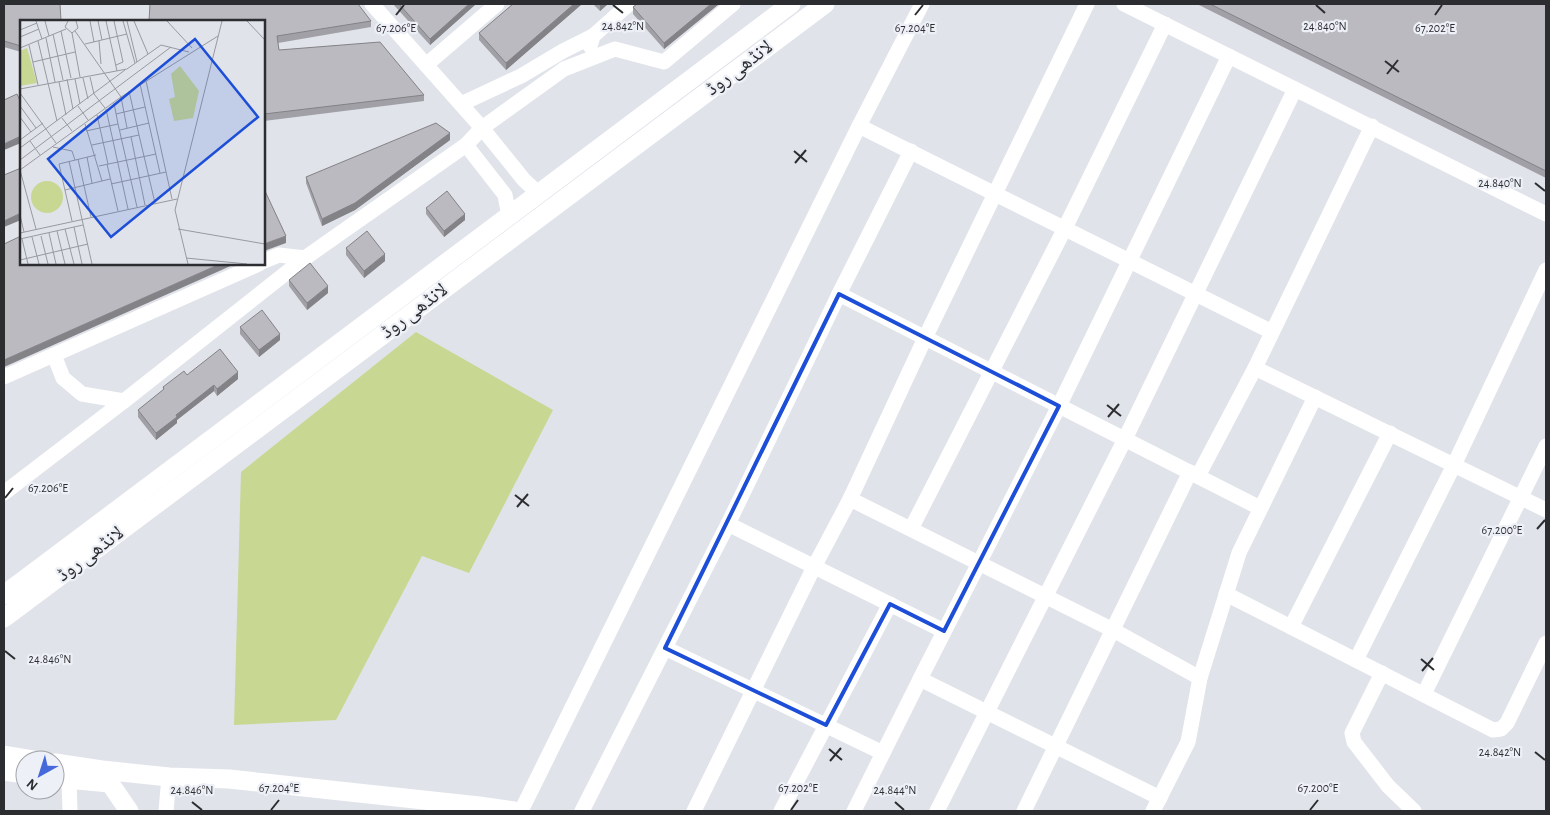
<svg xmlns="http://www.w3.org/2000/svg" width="1550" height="815" font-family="'Alegreya Sans','Noto Naskh Arabic',sans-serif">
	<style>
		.green { fill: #c8d892 }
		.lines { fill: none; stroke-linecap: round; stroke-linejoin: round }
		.minor { stroke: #fff; stroke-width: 15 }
		.major { stroke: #fff; stroke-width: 19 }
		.wall { fill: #a1a0a6 }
		.shaded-wall { fill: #838287 }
		.building { fill: #bbbac1; stroke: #838287 }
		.marked { fill: none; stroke: #1d4ed8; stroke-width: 4; stroke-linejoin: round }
		.ticks { fill: none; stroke: #2c2d30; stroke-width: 2 }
		.labels { text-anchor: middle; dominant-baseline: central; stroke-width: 4.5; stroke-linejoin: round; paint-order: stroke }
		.street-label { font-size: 20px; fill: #2c2d30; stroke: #edf0f7 }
		.inset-road { fill: none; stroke: #989aa0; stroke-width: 1 }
		.view { fill: #1d4ed8; fill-opacity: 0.15; stroke: #1d4ed8; stroke-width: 2.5 }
		.inset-edge { fill: none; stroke: #2c2d30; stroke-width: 2.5 }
		.ticks-label { font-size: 12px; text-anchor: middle; fill: #2c2d30; stroke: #edf0f7; stroke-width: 4.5; stroke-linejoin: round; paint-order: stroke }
	</style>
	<rect width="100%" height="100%" fill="#e0e3ea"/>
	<polygon class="green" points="416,332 553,410 469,573 422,556 336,720 234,725 241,472"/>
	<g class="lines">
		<g class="minor">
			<polyline points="372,4 482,128 524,180 538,193"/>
			<polyline points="1124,4 1546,214"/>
			<polyline points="590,46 593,36 629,4"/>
			<polyline points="426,65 497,4"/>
			<polyline points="461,104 521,76 563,51 593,36"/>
			<polyline points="859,126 1272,332"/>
			<polyline points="466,145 505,195 509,216"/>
			<polyline points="264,261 279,255 305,258 466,145 482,128 564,69 615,49 664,62 733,4"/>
			<polyline points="839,294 1260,508"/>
			<polyline points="54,355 63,378 82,394 124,401 305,258"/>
			<polyline points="1255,368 1546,510"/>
			<polyline points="4,377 259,264"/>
			<polyline points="1198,476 1255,368 1372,126"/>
			<polyline points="4,493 124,401"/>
			<polyline points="850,499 925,338 1087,4"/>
			<polyline points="728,524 944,631"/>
			<polyline points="911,529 1064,230 1165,24"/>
			<polyline points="1226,594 1493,730 1501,729 1507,723 1546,643"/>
			<polyline points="1291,627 1390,433"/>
			<polyline points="665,648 883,753"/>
			<polyline points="1356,660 1454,465 1546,270"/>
			<polyline points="1382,673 1352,733 1354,742 1388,786 1414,811"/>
			<polyline points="1424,694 1546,446"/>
			<polyline points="69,780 70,811"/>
			<polyline points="1160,798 920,679 1059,406 1229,56"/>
			<polyline points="166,811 169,777"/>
			<polyline points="521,811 859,126 922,4"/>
			<polyline points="582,811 728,524 839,294 911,151"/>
			<polyline points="694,811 814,567 850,499 1113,630 1200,678"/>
			<polyline points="781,811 890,604"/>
			<polyline points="854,811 920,679"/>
			<polyline points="937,811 1125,439 1295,89"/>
			<polyline points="1024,811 1190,472"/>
			<polyline points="1153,811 1188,742 1200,678 1239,553 1315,397"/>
		</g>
		<g class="major">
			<polyline points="4,595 791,4"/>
			<polyline points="4,618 825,4"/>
			<polyline points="4,755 34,760"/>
			<polyline points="55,763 102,770 169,777 229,779 479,806 514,811"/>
			<polyline points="4,771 25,774"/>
			<polyline points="103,773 129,811"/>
			<polyline points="55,778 110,783"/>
		</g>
	</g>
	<g class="wall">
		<polygon points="4,4 21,21 21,52 4,47"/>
		<polygon points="393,4 476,4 430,45"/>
		<polygon points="513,4 582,4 506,70 479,40 479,33"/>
		<polygon points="593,4 608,4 600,11"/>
		<polygon points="637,4 719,4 664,49 633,14 633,7"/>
		<polygon points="1197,4 1546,4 1546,178"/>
		<polygon points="264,21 371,21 371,27 278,43 279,50 424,95 424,101 264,121"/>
		<polygon points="450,140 355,210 322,226 306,183 306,177"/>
		<polygon points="426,208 465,220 444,237 426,214"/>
		<polygon points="346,248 385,261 364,278 346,255"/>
		<polygon points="289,280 328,293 307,310 289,286"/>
		<polygon points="240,327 280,340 259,357 240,334"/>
		<polygon points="187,375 238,379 217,396 214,391 177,420 177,423 156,440 138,417 138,410 163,390 163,387"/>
	</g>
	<g class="shaded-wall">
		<polygon points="469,4 476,4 430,45 430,39"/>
		<polygon points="574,4 582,4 506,70 506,63"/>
		<polygon points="601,4 608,4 600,11 600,5"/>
		<polygon points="711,4 719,4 664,49 664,43"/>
		<polygon points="450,133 450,140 355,210 322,226 322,219"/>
		<polygon points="21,136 21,143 4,150 4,144"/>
		<polygon points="21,213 21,220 4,227 4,221"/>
		<polygon points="465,214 465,220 444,237 444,231"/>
		<polygon points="286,236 286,243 264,251 264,244"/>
		<polygon points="385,254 385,261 364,278 364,271"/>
		<polygon points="220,264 235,264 4,367 4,360"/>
		<polygon points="328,286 328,293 307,310 307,303"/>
		<polygon points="280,334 280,340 259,357 259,350"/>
		<polygon points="238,372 238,379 217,396 217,389"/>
		<polygon points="214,385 214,391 177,420 177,423 156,440 156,433 176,415"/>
	</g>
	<g class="building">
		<polygon points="4,4 60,4 61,21 21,21 21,46 4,41"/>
		<polygon points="150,4 358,4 371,21 277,36 279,50 380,42 424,95 264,114 264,21 149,21"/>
		<polygon points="399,4 469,4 430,39"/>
		<polygon points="513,4 574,4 506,63 479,33"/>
		<polygon points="637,4 711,4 664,43 633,7"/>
		<polygon points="1210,4 1546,4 1546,171"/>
		<polygon points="17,94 21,103 21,136 4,144 4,100"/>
		<polygon points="436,123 450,133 355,203 322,219 306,177"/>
		<polygon points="21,168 21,213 4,221 4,175"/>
		<polygon points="265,191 286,236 264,244 264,192"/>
		<polygon points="447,191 465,214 444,231 426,208"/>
		<polygon points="367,231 385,254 364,271 346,248"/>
		<polygon points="21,236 21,264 220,264 4,360 4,244"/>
		<polygon points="310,263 328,286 307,303 289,280"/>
		<polygon points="262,310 280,334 259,350 240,327"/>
		<polygon points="220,349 238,372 217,389 214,385 176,415 177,417 156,433 138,410 164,389 163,387 184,371 187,375"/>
	</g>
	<path class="marked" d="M 839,294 L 1059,406 L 944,631 L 890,604 L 826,725 L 665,648 Z"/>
	<path class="ticks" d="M 613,5 L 623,13M 1316,5 L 1325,13M 396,15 L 404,5M 915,15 L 923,5M 1435,15 L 1442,5M 1385,61 L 1399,72M 1387,74 L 1398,60M 794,151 L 807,162M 795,163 L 806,150M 1535,183 L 1545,191M 1107,405 L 1121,416M 1108,417 L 1119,404M 515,495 L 529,506M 5,498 L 13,488M 517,507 L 528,494M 1537,529 L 1545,520M 5,651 L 15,659M 1421,659 L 1434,670M 1422,671 L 1433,658M 829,749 L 842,760M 1535,752 L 1545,760M 830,761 L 841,748M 192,802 L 202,810M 895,802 L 904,810M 271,810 L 279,800M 791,810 L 798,800M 1310,810 L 1318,800"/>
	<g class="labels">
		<g class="street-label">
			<text transform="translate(739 68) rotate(-37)">لانڈھی روڈ</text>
			<text transform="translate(414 311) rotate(-37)">لانڈھی روڈ</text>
			<text transform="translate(90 554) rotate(-37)">لانڈھی روڈ</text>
		</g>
	</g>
	<g transform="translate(20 20)">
		<rect width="245" height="245" fill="#e0e3ea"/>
		<path d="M 7,28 L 17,63 L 0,66 L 0,31 ZM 160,46 L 179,71 L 173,98 L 154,101 L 149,79 L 155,77 L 151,54 ZM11 177a16 16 0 1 1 32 0a16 16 0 1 1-32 0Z" fill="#c8d892"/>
		<path class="inset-road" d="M 16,1 L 22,19M 25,1 L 29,16M 48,1 L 45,7 L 52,13 L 58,8 L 56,1M 70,1 L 74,22M 78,1 L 82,20M 86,1 L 97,51M 94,1 L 103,42 L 96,45M 103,1 L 115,43M 107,1 L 117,42M 114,1 L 128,34M 147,1 L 172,28M 227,1 L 245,20M 0,10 L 17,3M 41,11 L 51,58M 55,11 L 101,77 L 107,108M 52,13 L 60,57M 33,14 L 43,60M 0,17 L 19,9M 26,18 L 35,62M 18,21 L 37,101M 79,21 L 81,44M 65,24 L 107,14M 9,25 L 18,65M 0,28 L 46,9M 13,42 L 55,32M 70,57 L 74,74 L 85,88M 63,58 L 68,79M 47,59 L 53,89M 55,59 L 60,84M 126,61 L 152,179M 39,62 L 46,95M 120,64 L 140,153M 0,69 L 107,49 L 141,25 L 169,32M 0,73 L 36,123M 94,83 L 98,104M 0,86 L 16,108M 58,86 L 68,100M 86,89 L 108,189M 96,94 L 125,87M 77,95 L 88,144M 0,97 L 11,112M 42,98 L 52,111M 65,104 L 82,161M 100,110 L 129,103M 66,111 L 98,104 L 117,187M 119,115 L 135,183M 111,117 L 125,185M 0,120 L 23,103M 10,121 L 20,135M 72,125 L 119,115 L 109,71M 33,127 L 52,131 L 55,140M 0,128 L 105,50M 67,137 L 72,163M 58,139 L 71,197M 0,140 L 151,27M 49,141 L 72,244M 87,144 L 98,191M 79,146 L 136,134M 0,150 L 16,209M 0,150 L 101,77 L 198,16M 91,164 L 146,152M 45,170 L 90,159M 0,195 L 4,212M 52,201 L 39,144 L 76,135M 54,207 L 62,244M 45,209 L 54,244M 158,209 L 245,224M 37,211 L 45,244M 0,213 L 157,179M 29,213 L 36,244M 21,216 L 28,244M 12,217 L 19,244M 0,219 L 63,205M 2,219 L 8,244M 166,238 L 227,244M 0,240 L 68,224M 168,244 L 155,190 L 202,1"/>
		<path class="view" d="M 175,19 L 238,97 L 91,217 L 28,139 Z"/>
		<rect width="245" height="245" class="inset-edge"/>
	</g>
	<g class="ticks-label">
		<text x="623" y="30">24.842°N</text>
		<text x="1325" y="30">24.840°N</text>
		<text x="396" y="32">67.206°E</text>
		<text x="915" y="32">67.204°E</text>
		<text x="1435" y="32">67.202°E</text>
		<text x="1500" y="187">24.840°N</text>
		<text x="48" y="492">67.206°E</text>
		<text x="1502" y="534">67.200°E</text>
		<text x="50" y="663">24.846°N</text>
		<text x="1500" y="756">24.842°N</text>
		<text x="279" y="792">67.204°E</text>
		<text x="798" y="792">67.202°E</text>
		<text x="1318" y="792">67.200°E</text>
		<text x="192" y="794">24.846°N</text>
		<text x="895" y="794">24.844°N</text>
	</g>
	<rect width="1550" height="815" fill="none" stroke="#2c2d30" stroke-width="10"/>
	<g transform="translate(40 775) rotate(219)"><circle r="24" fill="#edf0f7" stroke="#a0a2a7"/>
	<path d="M0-4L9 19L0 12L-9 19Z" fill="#4568db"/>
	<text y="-8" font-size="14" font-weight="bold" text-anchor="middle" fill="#2c2d30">N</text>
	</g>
</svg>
